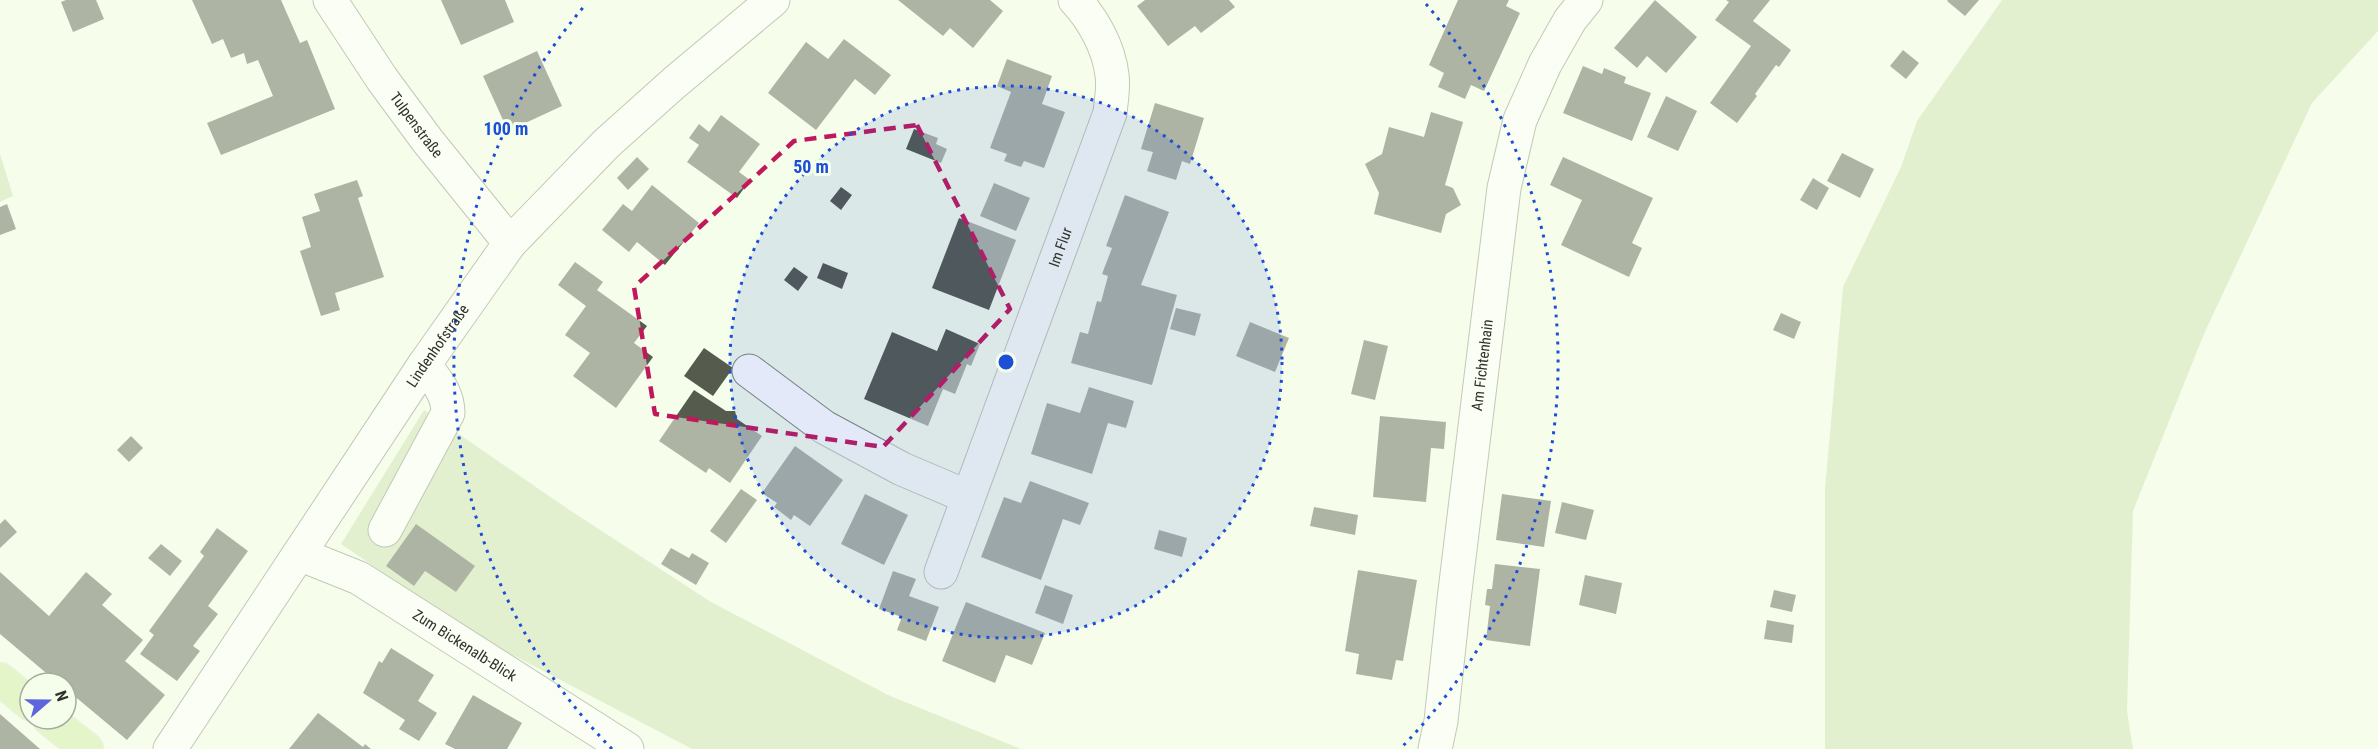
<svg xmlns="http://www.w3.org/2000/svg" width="2378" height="749" font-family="'Roboto Condensed',sans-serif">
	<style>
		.green { fill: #cce0af }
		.building { fill: #565c4d }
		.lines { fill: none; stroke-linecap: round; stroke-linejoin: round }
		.minor-casing { stroke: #828a79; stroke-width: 35 }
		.major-casing { stroke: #e6e6e6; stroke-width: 35 }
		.minor { stroke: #fff; stroke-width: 33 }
		.major { stroke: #d1eba3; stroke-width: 33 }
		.marked { fill: none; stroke: #c2185b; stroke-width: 4.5; stroke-dasharray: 12 8; stroke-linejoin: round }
		.ring { fill: none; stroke: #1d4ed8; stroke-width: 3; stroke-dasharray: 3 6 }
		.labels { text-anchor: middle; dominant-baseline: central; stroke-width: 6; stroke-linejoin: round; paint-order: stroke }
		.street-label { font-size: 15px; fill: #2f322b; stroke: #f5feeb }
		.centre { fill: #1d4ed8; stroke: #f5feeb; stroke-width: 3 }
		.ring-label { font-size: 18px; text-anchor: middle; font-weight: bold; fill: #1d4ed8; stroke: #f5feeb; stroke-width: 6; stroke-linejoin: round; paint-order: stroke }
	</style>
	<rect width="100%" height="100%" fill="#f5feeb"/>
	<g class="green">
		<polygon points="2002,0 2378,0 2378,31 2312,103 2204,334 2133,511 2127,711 2133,749 1825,749 1825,489 1843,287 1901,167 1917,121"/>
		<polygon points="0,154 13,196 0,202"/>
		<polygon points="424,410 568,509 711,602 888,695 1021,749 692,749 471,633 341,544"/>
	</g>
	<g class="building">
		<polygon points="66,0 96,0 104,19 73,32 61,2"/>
		<polygon points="192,0 281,0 300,43 307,40 335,109 221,155 207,123 273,96 258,60 247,64 244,53 231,58 223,39 212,44"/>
		<polygon points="441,0 505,0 514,22 461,45"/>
		<polygon points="898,0 990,0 1003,11 973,48 950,28 943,36"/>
		<polygon points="1145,0 1229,0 1235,7 1201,33 1195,26 1168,46 1137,6"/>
		<polygon points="1458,0 1509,0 1506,6 1520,13 1484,91 1471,85 1465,99 1438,87 1444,73 1429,65"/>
		<polygon points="1655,0 1697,37 1666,73 1647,56 1637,68 1614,48"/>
		<polygon points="1726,0 1770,0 1753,21 1791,50 1779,67 1776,65 1755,94 1757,96 1737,123 1710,103 1751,46 1715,20 1729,2"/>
		<polygon points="1948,0 1979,0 1965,16 1947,1"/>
		<polygon points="844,39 891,75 875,95 855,79 816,130 768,93 806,42 828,59"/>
		<polygon points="1903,50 1919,63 1906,79 1890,66"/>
		<polygon points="537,51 562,106 508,131 483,76"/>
		<polygon points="1007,59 1052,76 1042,104 1065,112 1044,168 1024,161 1021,167 1004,161 1007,154 990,148 1011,92 997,86"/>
		<polygon points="1583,66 1602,74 1604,68 1626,77 1624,83 1651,93 1632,141 1563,113"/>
		<polygon points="1666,96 1697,111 1678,151 1647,137"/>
		<polygon points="1155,103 1204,118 1190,164 1182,161 1176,180 1147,171 1153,152 1141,149"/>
		<polygon points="1431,112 1463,122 1445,185 1453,188 1461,205 1446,214 1441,233 1374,214 1379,193 1365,164 1382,154 1389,127 1424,137"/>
		<polygon points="721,115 760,144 739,172 750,180 737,198 687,162 699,145 689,138 699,124 709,132"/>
		<polygon points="914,129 938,138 936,144 947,149 941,163 906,149"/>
		<polygon points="1842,153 1874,169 1860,198 1827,181"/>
		<polygon points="637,157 649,169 628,190 617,178"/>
		<polygon points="1563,157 1653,198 1632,243 1642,248 1629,277 1561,245 1582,200 1550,185"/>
		<polygon points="1813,178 1829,188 1817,210 1800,200"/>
		<polygon points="357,180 363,196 358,198 384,277 335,293 340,310 321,316 300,251 311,247 302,217 320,211 314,194"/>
		<polygon points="994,183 1030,198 1016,231 980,216"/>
		<polygon points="652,185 699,223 665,265 637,242 629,252 602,230 623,204 632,211"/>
		<polygon points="841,187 852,195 841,210 830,201"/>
		<polygon points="1125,195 1169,212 1141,285 1177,295 1152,385 1071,363 1080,332 1088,334 1097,301 1101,302 1108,276 1102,274 1112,248 1106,246"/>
		<polygon points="7,204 16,229 0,235 0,207"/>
		<polygon points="959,218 1016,240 989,310 932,288"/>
		<polygon points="575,262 603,282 597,290 647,326 634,343 653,357 616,408 573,376 590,353 565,335 586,306 558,285"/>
		<polygon points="823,263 848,273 842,289 817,278"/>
		<polygon points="794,267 808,277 798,291 784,280"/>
		<polygon points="1176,308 1201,314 1195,336 1170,329"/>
		<polygon points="1781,313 1801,322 1794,339 1773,330"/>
		<polygon points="1250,322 1289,338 1275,372 1236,356"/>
		<polygon points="946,329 980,344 971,366 967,364 955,394 943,389 928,426 864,399 892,332 937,351"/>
		<polygon points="1364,340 1388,346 1375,400 1351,394"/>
		<polygon points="704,348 733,368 713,396 684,376"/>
		<polygon points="1089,387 1134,401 1126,428 1108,423 1092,474 1031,454 1047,403 1080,413"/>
		<polygon points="694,390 726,411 735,411 737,419 762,436 730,483 709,468 706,473 659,441"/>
		<polygon points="1380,416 1446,422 1444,449 1431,448 1426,502 1373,497"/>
		<polygon points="131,436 143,448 129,462 117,450"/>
		<polygon points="795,446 843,480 810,526 794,515 791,520 774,507 777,503 762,493"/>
		<polygon points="1030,481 1089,503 1080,525 1063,519 1041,580 981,557 1004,497 1021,503"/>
		<polygon points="741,489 757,500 726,543 710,531"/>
		<polygon points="865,494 908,515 884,565 841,544"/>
		<polygon points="1502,494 1551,501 1544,547 1496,540"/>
		<polygon points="1562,502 1594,510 1586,540 1555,533"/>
		<polygon points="1314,507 1358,515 1355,535 1310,526"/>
		<polygon points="5,519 17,532 0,548 0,524"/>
		<polygon points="416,524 475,566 456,592 425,571 414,586 386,566"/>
		<polygon points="217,528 248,551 208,606 218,614 193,646 200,651 177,681 140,654 154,635 149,631 204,556 200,552"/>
		<polygon points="1159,530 1187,538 1182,557 1154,549"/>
		<polygon points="161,544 182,561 170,576 148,558"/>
		<polygon points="671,548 689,558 692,553 709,563 696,585 661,564"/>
		<polygon points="1495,564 1540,569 1530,646 1486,640 1490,606 1485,605 1487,589 1492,589"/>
		<polygon points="1358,570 1417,580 1403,661 1396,660 1392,680 1356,674 1359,654 1345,651"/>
		<polygon points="893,571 916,579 909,596 939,607 926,641 897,630 902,617 879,609"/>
		<polygon points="0,572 49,616 86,572 112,594 102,605 143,640 125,661 165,695 127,740 66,689 66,683 58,683 0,634"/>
		<polygon points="1585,575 1622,583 1616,614 1579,605"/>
		<polygon points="1045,585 1073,595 1063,624 1035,613"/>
		<polygon points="1774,590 1796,595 1792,612 1770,607"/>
		<polygon points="966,602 1045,633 1032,665 1006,655 995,683 942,661"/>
		<polygon points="1767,620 1794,625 1792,643 1764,639"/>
		<polygon points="391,648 434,675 418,701 437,713 419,741 399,729 405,720 363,693 379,661 382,663"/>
		<polygon points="473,695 522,723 507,749 455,749 445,744"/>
		<polygon points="318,713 363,747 365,744 371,749 289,749"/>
		<polygon points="0,714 40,749 0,749"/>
	</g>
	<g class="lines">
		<defs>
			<g id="minor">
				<path id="s1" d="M 330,0 L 382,79 L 427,140 L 510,243"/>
				<polyline points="749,371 824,427 902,469 968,497"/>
				<path d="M 385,530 L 448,413 C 448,393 436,380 424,365"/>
				<path id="s2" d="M 299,554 L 359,578 L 627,749"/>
				<path id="s3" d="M 941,572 L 1110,113 C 1111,101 1114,87 1112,75 C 1109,48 1093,19 1075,0"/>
				<path id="s4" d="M 170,749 L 424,365 L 510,243 L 607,143 L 674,83 L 773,0"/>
				<path id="s5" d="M 1435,749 L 1441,721 L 1454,599 L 1504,188 L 1520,120 L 1545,64 L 1570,20 L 1586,0"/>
			</g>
			<g id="major">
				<polyline points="0,679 30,704"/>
				<polyline points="49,719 87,749"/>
			</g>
		</defs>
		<use href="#minor" class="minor-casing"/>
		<use href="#major" class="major-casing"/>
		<use href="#minor" class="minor"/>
		<use href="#major" class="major"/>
	</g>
	<path d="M0 0H2378V749H0ZM 917,125 L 1010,309 L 883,447 L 655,414 L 634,287 L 794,141 Z" fill="#f5feeb" fill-opacity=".55" fill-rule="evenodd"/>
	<path class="marked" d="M 917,125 L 1010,309 L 883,447 L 655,414 L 634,287 L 794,141 Z"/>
	<circle cx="1006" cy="362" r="276" fill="#1d4ed8" fill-opacity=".12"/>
	<g class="ring">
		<circle cx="1006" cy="362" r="276"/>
		<path d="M612 749A552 552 0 0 1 586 4M1426 4A552 552 0 0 1 1400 749"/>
	</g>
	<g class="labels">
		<g class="street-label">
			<text stroke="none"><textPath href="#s1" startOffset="152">Tulpenstraße</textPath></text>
			<text stroke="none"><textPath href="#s3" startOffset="346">Im Flur</textPath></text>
			<text stroke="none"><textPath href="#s4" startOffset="484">Lindenhofstraße</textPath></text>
			<text stroke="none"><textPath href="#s5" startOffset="387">Am Fichtenhain</textPath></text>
			<text stroke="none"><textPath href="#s2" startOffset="190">Zum Bickenalb-Blick</textPath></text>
		</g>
	</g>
	<circle cx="1006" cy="362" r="9" class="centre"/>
	<g class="ring-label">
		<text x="506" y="135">100 m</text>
		<text x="811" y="173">50 m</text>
	</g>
	<g transform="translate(48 701) rotate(70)"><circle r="28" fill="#f5feeb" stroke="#a6ac9e" stroke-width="1.5"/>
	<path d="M0-4.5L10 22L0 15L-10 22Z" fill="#5e65dd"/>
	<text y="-9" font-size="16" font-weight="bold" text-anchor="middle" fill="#2f322b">N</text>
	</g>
</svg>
